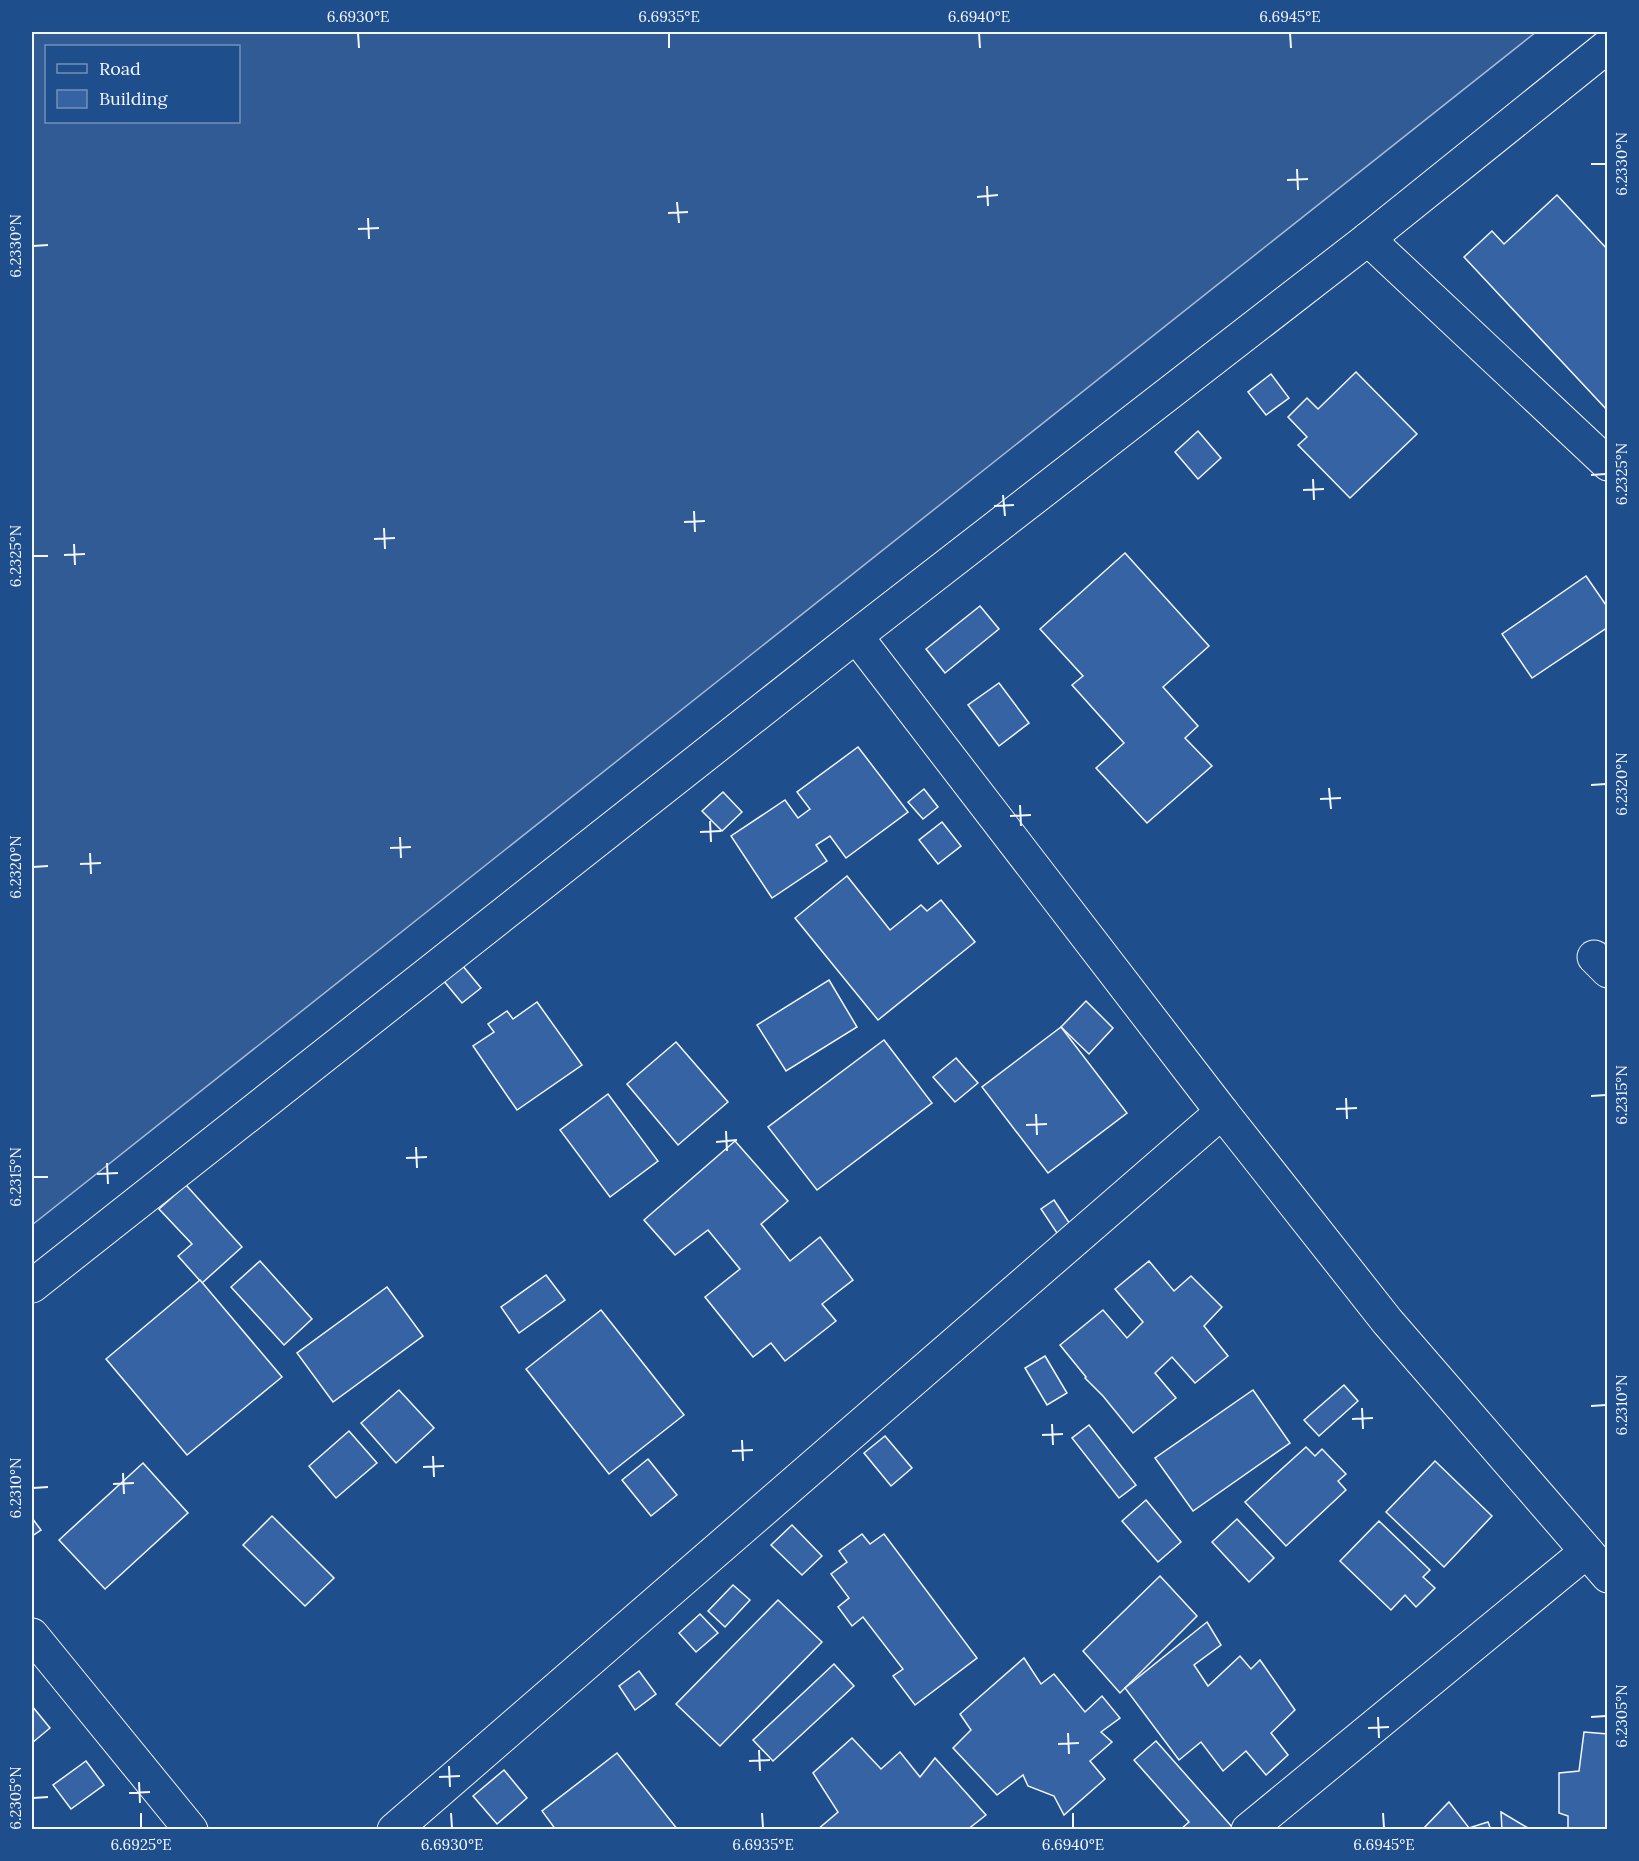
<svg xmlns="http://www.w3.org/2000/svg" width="1639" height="1861" font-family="Lora,serif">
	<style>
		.built { fill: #305b95; stroke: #a8bbd7; stroke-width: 1.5; fill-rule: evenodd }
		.building { fill: #3563a3; stroke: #f2f6ff; stroke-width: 1.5 }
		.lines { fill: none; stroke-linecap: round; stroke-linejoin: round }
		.street-casing { stroke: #f2f6ff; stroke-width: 35 }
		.street { stroke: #1f4e8c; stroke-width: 33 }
		.ticks { fill: none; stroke: #f2f6ff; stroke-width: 2 }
		.neatline { fill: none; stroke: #f2f6ff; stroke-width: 2 }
		.ticks-label { font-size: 15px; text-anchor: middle; fill: #f2f6ff }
	</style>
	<rect width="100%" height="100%" fill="#1f4e8c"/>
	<path class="built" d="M 32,32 L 1536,32 L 32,1225 ZM 46,46 L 238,46 L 238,122 L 46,122 Z"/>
	<g class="building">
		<polygon points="1557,195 1608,250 1608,411 1464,257 1492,231 1504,244"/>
		<polygon points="1356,372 1417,434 1350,498 1298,445 1307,437 1288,417 1307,398 1318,409"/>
		<polygon points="1271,374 1289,398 1266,415 1248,392"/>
		<polygon points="1198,431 1221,458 1198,479 1175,452"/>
		<polygon points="1125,553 1209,646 1163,687 1198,726 1185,738 1212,766 1147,823 1096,768 1124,743 1072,685 1083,676 1040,629"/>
		<polygon points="1586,576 1608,608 1608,627 1532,678 1502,634"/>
		<polygon points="980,606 999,629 945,673 926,649"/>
		<polygon points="999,683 1029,723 999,746 968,705"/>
		<polygon points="858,747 908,812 846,858 830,836 816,845 827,861 772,898 731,836 785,800 798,818 810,809 797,792"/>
		<polygon points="924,789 938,807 923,819 908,802"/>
		<polygon points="723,792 742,812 722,831 702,811"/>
		<polygon points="942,822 961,846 938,864 919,840"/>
		<polygon points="847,876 890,930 921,905 927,911 941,900 975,942 878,1020 795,918"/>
		<polygon points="462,965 481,988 462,1003 443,980"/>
		<polygon points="829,980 857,1027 786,1071 757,1025"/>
		<polygon points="1086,1001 1113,1028 1089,1054 1061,1027"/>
		<polygon points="537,1002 582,1065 517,1110 473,1046 494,1032 488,1024 507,1011 513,1019"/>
		<polygon points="1061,1027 1127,1113 1048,1173 982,1087"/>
		<polygon points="884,1040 932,1103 817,1190 768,1127"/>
		<polygon points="676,1042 728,1102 678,1145 627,1084"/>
		<polygon points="956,1058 978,1083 955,1102 933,1077"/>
		<polygon points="608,1094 658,1161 610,1197 560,1130"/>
		<polygon points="735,1141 788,1201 761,1224 790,1261 820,1237 853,1280 822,1304 836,1321 785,1361 771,1343 753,1357 705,1297 740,1269 708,1230 675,1255 644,1220"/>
		<polygon points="186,1185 242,1247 202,1283 178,1256 192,1244 159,1209"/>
		<polygon points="1054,1200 1072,1227 1059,1236 1041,1209"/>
		<polygon points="260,1261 312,1319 284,1345 231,1287"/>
		<polygon points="1149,1261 1174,1291 1191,1276 1222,1307 1204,1326 1228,1356 1195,1383 1172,1357 1155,1373 1176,1398 1133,1433 1103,1396 1085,1378 1086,1377 1060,1345 1103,1310 1127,1338 1143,1322 1115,1289"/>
		<polygon points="546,1275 565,1300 519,1333 501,1307"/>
		<polygon points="200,1280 282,1377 187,1455 106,1359"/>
		<polygon points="387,1287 423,1336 333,1402 297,1353"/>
		<polygon points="601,1310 684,1415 609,1474 526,1369"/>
		<polygon points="1045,1356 1067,1393 1047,1405 1025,1368"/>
		<polygon points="1344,1385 1358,1401 1319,1436 1304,1420"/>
		<polygon points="399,1390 434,1428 396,1463 361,1423"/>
		<polygon points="1253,1390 1290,1443 1193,1511 1155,1458"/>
		<polygon points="1089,1425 1136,1485 1119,1498 1072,1438"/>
		<polygon points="349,1431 377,1463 336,1498 309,1466"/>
		<polygon points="885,1436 912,1468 891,1486 864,1453"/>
		<polygon points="1306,1447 1315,1456 1322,1449 1346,1474 1338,1481 1346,1490 1286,1546 1245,1502"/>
		<polygon points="648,1459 677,1495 651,1516 622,1480"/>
		<polygon points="1435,1461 1492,1516 1444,1567 1386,1512"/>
		<polygon points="143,1463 188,1513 105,1589 59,1540"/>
		<polygon points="1146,1500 1181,1542 1158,1562 1122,1521"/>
		<polygon points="272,1516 334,1578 305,1606 243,1545"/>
		<polygon points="32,1518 41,1530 32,1536"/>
		<polygon points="1237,1519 1274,1558 1249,1582 1212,1542"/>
		<polygon points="1379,1521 1430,1570 1423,1577 1435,1588 1416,1607 1405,1595 1391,1610 1340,1561"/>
		<polygon points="792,1525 822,1556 802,1575 771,1545"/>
		<polygon points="862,1534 870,1544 884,1534 977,1658 915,1705 893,1676 903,1669 863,1617 852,1626 838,1607 849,1598 831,1574 847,1562 839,1551"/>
		<polygon points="1160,1576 1197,1616 1120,1693 1083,1651"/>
		<polygon points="733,1585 750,1600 725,1627 708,1611"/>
		<polygon points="778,1600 822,1642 720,1746 676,1704"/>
		<polygon points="700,1614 718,1633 696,1652 679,1633"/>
		<polygon points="1207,1622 1221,1645 1194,1665 1208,1686 1240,1656 1251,1669 1260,1660 1295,1710 1271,1733 1288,1755 1266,1775 1246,1751 1223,1771 1201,1742 1179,1760 1125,1688"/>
		<polygon points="1024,1658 1041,1684 1054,1674 1085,1712 1102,1696 1120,1718 1101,1732 1112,1742 1090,1761 1105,1779 1064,1815 1054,1796 1028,1786 1023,1775 997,1795 953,1748 971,1730 960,1714"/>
		<polygon points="834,1664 854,1686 773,1761 753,1740"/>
		<polygon points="639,1671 656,1694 635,1710 619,1686"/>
		<polygon points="32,1706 50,1728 32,1743"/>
		<polygon points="1584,1732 1608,1734 1608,1830 1568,1830 1568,1816 1559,1813 1559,1773 1579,1771"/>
		<polygon points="852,1738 881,1769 900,1752 920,1777 935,1758 986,1815 967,1830 817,1830 838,1812 813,1773"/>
		<polygon points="1156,1741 1233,1828 1231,1830 1180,1830 1189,1822 1134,1760"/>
		<polygon points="617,1753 678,1830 556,1830 542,1811"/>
		<polygon points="86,1761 104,1785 71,1809 53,1785"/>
		<polygon points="504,1770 527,1798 497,1824 473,1796"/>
		<polygon points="1449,1802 1469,1828 1488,1822 1491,1830 1422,1830"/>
		<polygon points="1501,1812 1528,1828 1528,1830 1502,1830"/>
	</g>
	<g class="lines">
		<defs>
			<g id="street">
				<polyline points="1368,239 1608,464"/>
				<polyline points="856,636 1222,1112"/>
				<polyline points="1594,957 1608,971"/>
				<polyline points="32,1286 856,636 1368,239 1608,46"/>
				<polyline points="32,1635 191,1830"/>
				<polyline points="394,1830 1222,1112 1387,1321 1608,1576"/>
				<polyline points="1248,1830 1586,1552"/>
			</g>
		</defs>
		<use href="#street" class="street-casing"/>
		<use href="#street" class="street"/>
	</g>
	<path class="ticks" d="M 358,33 L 359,48M 669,33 L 669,48M 979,33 L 980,48M 1290,33 L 1291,48M 1591,164 L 1606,164M 1297,169 L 1298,190M 1287,180 L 1308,179M 987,186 L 988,206M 977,197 L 998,195M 677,202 L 679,223M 668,213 L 688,212M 368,218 L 369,239M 358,229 L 379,228M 33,246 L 48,245M 1591,475 L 1606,474M 1313,479 L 1314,500M 1303,490 L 1324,489M 1003,495 L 1005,516M 994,506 L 1014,505M 694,511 L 695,532M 684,522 L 705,521M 384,528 L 385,549M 374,539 L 395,538M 74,544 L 75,565M 64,555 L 85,554M 33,556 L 48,556M 1591,785 L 1606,784M 1329,788 L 1331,809M 1320,799 L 1341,798M 1020,805 L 1021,826M 1010,816 L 1031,815M 710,821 L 711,842M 700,832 L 721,831M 400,837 L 401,858M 390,848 L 411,847M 90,853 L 91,874M 80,864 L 101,863M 33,867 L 48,866M 1591,1096 L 1606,1095M 1346,1098 L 1347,1119M 1336,1109 L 1357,1108M 1036,1114 L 1037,1135M 1026,1125 L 1047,1124M 726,1131 L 727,1151M 716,1142 L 737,1140M 416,1147 L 417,1168M 406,1158 L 427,1157M 107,1163 L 108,1184M 97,1174 L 118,1173M 33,1177 L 48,1177M 1591,1406 L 1606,1405M 1362,1408 L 1363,1429M 1352,1419 L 1373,1418M 1052,1424 L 1053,1445M 1042,1435 L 1063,1434M 742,1440 L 743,1461M 732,1451 L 753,1450M 433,1456 L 434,1477M 423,1467 L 444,1466M 123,1473 L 124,1494M 113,1484 L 134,1483M 33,1488 L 48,1487M 1378,1717 L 1379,1738M 1591,1717 L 1606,1716M 1368,1728 L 1389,1727M 1068,1733 L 1069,1754M 1058,1744 L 1079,1743M 759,1750 L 760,1771M 749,1761 L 770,1760M 449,1766 L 450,1787M 439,1777 L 460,1776M 139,1782 L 140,1803M 129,1793 L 150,1792M 33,1798 L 48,1797M 141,1813 L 141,1828M 451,1813 L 452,1828M 762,1813 L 763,1828M 1073,1813 L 1073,1828M 1383,1813 L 1384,1828"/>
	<rect width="1639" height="1861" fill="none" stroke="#1f4e8c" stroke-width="66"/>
	<rect x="45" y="45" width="195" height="78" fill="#1f4e8c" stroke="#7391ba" stroke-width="1.5"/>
	<rect x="57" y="64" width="30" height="9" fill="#1f4e8c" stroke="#7391ba" stroke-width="1.5"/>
	<text x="99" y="75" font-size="18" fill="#f2f6ff">Road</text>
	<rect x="57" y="90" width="30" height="18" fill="#3563a3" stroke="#7391ba" stroke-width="1.5"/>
	<text x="99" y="105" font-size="18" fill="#f2f6ff">Building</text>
	<rect x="33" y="33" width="1573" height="1795" class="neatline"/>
	<g class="ticks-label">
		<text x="358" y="22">6.6930°E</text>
		<text x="669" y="22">6.6935°E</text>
		<text x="979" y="22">6.6940°E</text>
		<text x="1290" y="22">6.6945°E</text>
		<text transform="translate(1622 164) rotate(-90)" y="5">6.2330°N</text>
		<text transform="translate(16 246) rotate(-90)" y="5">6.2330°N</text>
		<text transform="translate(1622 474) rotate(-90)" y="5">6.2325°N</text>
		<text transform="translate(16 556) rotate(-90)" y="5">6.2325°N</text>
		<text transform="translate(1622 784) rotate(-90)" y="5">6.2320°N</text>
		<text transform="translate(16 867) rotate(-90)" y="5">6.2320°N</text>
		<text transform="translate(1622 1095) rotate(-90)" y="5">6.2315°N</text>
		<text transform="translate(16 1177) rotate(-90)" y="5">6.2315°N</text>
		<text transform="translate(1622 1405) rotate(-90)" y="5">6.2310°N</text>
		<text transform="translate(16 1488) rotate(-90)" y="5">6.2310°N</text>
		<text transform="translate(1622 1716) rotate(-90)" y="5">6.2305°N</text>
		<text transform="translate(16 1798) rotate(-90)" y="5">6.2305°N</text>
		<text x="141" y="1850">6.6925°E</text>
		<text x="452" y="1850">6.6930°E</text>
		<text x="763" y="1850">6.6935°E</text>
		<text x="1073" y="1850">6.6940°E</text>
		<text x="1384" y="1850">6.6945°E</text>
	</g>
</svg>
